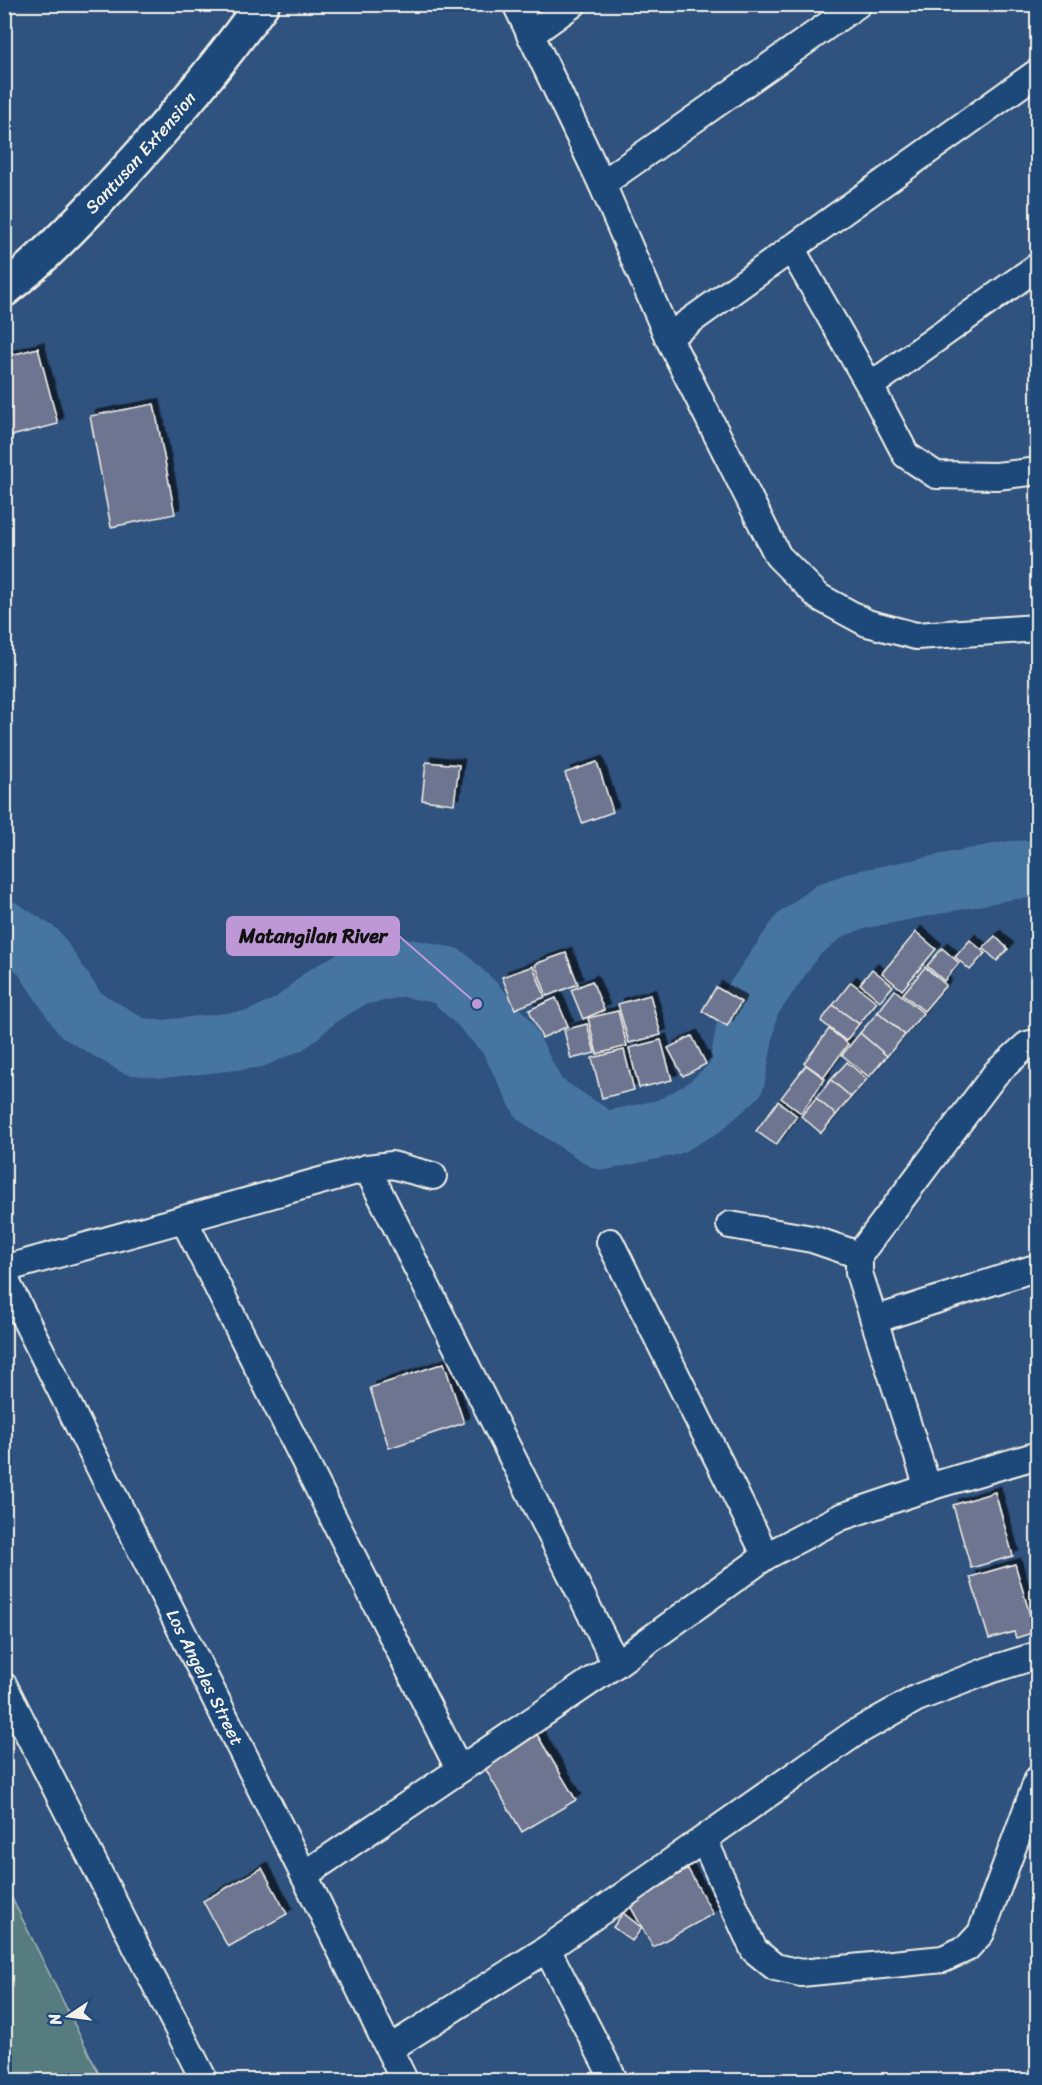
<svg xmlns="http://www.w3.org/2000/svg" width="1042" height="2085" font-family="Sriracha,sans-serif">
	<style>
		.green { fill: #577b80; stroke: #a6b6b4; stroke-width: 1.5 }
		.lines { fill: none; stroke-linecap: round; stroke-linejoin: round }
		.river { stroke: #4675a2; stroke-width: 58 }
		.building { fill: #6d7490; stroke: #f4f1e8; stroke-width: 1.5; filter: url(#shadow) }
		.street-casing { stroke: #f4f1e8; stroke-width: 30 }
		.secondary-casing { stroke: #f4f1e8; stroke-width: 38 }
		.street { stroke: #1f4a7a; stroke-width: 26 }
		.secondary { stroke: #1f4a7a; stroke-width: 33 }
		.labels { text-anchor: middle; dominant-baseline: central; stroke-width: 5; stroke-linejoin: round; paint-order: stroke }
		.street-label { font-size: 18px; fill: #f4f1e8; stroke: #1f4a7a }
		.leader { fill: none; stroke: #be98d6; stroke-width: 2 }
		.callout-dot { fill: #be98d6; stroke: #1f4a7a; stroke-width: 2 }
		.callout { fill: #be98d6; stroke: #be98d6; stroke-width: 2 }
		.callout-label { font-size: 20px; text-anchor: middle; font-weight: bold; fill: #111 }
	</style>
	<defs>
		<filter id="shadow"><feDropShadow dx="5.5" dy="-5.5" stdDeviation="0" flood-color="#0009"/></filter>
	</defs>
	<rect width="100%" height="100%" fill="#2f527e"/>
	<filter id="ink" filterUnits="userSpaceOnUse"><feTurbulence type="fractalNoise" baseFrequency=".0167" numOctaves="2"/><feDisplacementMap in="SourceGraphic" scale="12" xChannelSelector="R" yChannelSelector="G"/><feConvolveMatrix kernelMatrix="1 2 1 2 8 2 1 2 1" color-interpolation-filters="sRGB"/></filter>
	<g filter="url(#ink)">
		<polygon class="green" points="5,1884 102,2080 5,2080"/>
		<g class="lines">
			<polyline class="river" points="4,929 38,951 80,1014 134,1046 163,1049 255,1039 291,1023 322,996 355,977 403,967 447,976 477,1004 507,1037 539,1099 604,1141 669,1127 703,1108 736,1079 750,1004 798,935 831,910 859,900 1011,870 1038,869"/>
		</g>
		<g class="building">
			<polygon points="38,348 58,424 7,437 4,426 4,357"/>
			<polygon points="154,404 175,514 111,527 90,416"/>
			<polygon points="426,762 459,765 454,804 422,800"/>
			<polygon points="597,762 613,812 582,823 565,773"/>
			<polygon points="916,932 936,949 902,990 882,973"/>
			<polygon points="995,936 1008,949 997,961 983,948"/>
			<polygon points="970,940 985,953 970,970 955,957"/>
			<polygon points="942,948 959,963 944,981 927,966"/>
			<polygon points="566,953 578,984 547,996 535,964"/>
			<polygon points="533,966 545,997 515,1009 502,977"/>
			<polygon points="925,967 946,985 924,1011 903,994"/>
			<polygon points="872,969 893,986 880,1001 860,984"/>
			<polygon points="592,981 604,1010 583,1019 571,990"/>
			<polygon points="851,982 877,1002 859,1024 833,1005"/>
			<polygon points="716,987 741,1002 727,1026 702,1011"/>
			<polygon points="895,990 923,1013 905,1035 878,1012"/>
			<polygon points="650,995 661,1035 629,1043 618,1004"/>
			<polygon points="556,998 568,1026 542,1038 529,1010"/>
			<polygon points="833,1005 859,1024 846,1041 821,1021"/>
			<polygon points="618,1011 627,1046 597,1054 588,1018"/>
			<polygon points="878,1012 905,1035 887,1056 860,1033"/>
			<polygon points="587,1024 595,1053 571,1059 564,1030"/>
			<polygon points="829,1029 848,1044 824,1077 804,1063"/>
			<polygon points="860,1033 887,1056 869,1077 842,1055"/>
			<polygon points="692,1036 706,1064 683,1076 668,1048"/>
			<polygon points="661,1040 672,1080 639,1088 629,1048"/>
			<polygon points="624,1050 634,1090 602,1098 592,1058"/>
			<polygon points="847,1062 867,1079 851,1097 831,1080"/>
			<polygon points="806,1065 825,1079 801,1113 781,1098"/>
			<polygon points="831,1080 851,1097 836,1115 816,1098"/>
			<polygon points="816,1098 836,1115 821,1133 801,1116"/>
			<polygon points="778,1101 797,1116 776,1145 756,1131"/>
			<polygon points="444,1363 464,1423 389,1448 370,1388"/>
			<polygon points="995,1492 1013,1556 971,1568 953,1505"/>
			<polygon points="1015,1564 1035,1632 1016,1638 1014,1632 989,1639 970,1577"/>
			<polygon points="536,1733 576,1800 522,1832 483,1765"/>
			<polygon points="262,1868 287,1914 228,1947 203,1901"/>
			<polygon points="688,1869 713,1914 653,1947 628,1902"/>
			<polygon points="623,1913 642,1928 632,1941 613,1927"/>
		</g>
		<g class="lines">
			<defs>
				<g id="street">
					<polyline points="516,4 602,184 668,337 778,556 819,597 867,623 916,636 1038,628"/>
					<polyline points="530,35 573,4"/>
					<polyline points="602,184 858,4"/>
					<polyline points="791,248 870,386 906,455 936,475 997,476 1038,471"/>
					<polyline points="668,337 1038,72"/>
					<polyline points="870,386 1038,266"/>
					<polyline points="367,1168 616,1664"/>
					<polyline points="184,1220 459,1769"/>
					<polyline points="730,1225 812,1239 859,1255"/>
					<polyline points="610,1242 766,1556"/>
					<polyline points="4,1269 367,1168 392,1165 433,1176"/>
					<path id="s1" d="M 4,1277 L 304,1875 L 404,2080"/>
					<polyline points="874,1320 1038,1267"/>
					<polyline points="928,1488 859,1273 859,1255 996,1073 1027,1045 1038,1042"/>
					<polyline points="4,1686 204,2080"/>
					<polyline points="704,1840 754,1950 775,1967 801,1973 943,1959 967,1948 981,1933 1038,1779"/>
					<polyline points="304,1875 616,1664 766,1556 841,1517 939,1484 1038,1455"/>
					<polyline points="547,1949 614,2080"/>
					<polyline points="389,2049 547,1949 855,1733 917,1698 990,1670 1038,1655"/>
				</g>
				<g id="secondary">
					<path id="s2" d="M 4,290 C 37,264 65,235 94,205 C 154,142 211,75 262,4"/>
				</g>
			</defs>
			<use href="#street" class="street-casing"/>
			<use href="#secondary" class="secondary-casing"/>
			<use href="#street" class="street"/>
			<use href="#secondary" class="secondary"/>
		</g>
	</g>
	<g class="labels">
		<g class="street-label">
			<text stroke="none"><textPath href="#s2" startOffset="194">Santusan Extension</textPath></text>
			<text stroke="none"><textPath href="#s1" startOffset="448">Los Angeles Street</textPath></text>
		</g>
	</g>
	<path class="leader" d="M477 1004L399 936"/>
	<circle class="callout-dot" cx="477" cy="1004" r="6"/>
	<rect class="callout" x="227" y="917" width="172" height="38" rx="6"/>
	<g class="callout-label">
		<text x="313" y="943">Matangilan River</text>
	</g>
	<rect width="1042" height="2085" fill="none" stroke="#1f4a7a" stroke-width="24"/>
	<rect x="12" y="12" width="1018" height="2061" fill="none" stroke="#f4f1e8" stroke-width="2" filter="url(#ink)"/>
	<g transform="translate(69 2016) rotate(257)" stroke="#1f4a7a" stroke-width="4.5" paint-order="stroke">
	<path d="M0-4.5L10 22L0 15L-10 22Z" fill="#f4f1e8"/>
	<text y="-9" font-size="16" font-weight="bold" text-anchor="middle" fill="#f4f1e8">N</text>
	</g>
</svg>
